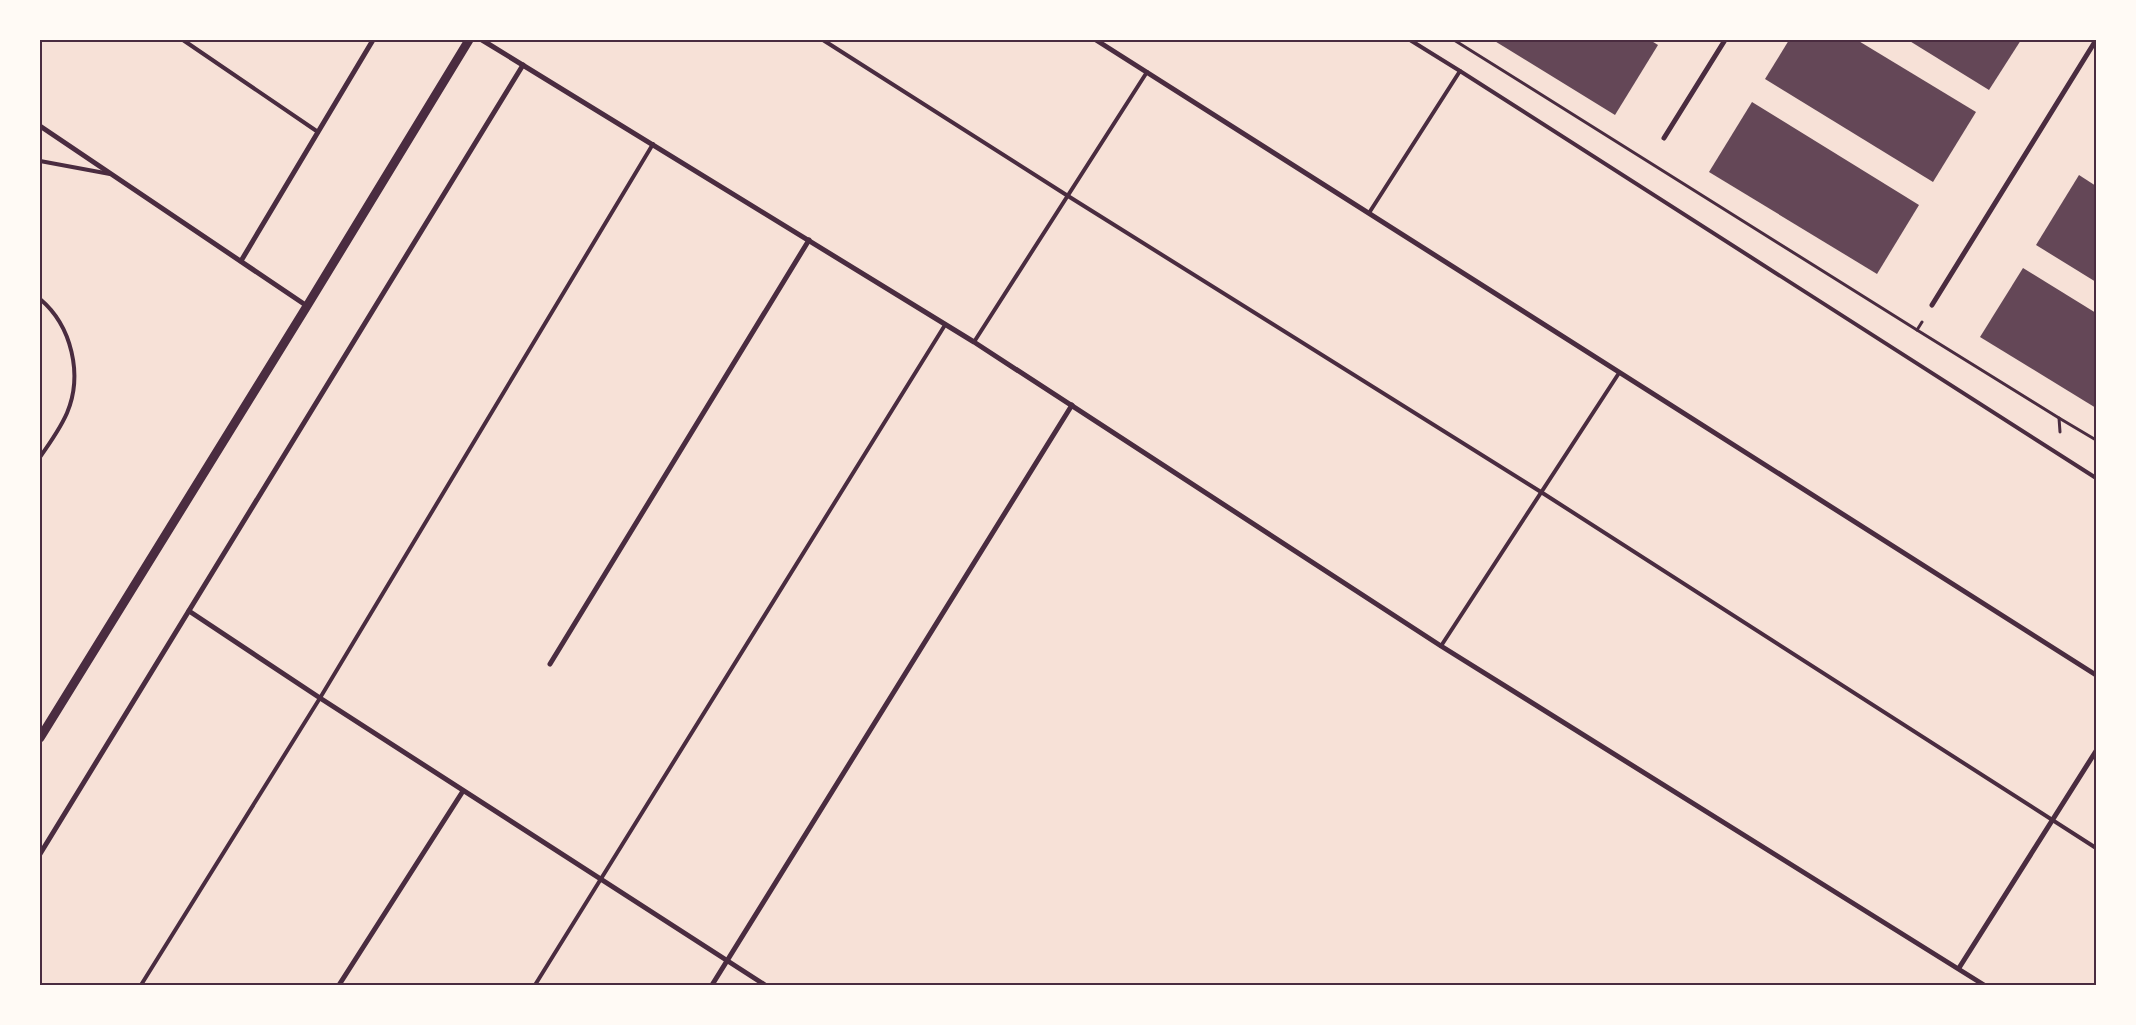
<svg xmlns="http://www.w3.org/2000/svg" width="2136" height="1025" font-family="'Alegreya Sans',sans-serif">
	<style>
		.building { fill: #644757 }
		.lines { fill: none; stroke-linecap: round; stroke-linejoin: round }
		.path { stroke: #4a2c40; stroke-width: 3 }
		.service { stroke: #4a2c40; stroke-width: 4 }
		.minor { stroke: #4a2c40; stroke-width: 5 }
		.tertiary { stroke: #4a2c40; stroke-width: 9 }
		.neatline { fill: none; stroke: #4a2c40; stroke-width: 2 }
	</style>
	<rect width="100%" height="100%" fill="#f7e1d7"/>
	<g class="building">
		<polygon points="1493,40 1650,40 1658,45 1615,115"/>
		<polygon points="1789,40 1857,40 1976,112 1933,182 1765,79"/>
		<polygon points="1908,40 2021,40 1989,90"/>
		<polygon points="1752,102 1919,205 1877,274 1709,172"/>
		<polygon points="2079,175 2096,186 2096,282 2036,245"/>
		<polygon points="2023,268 2096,313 2096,408 1980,337"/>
	</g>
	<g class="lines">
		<g class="path">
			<polyline points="1454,40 1917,330"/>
			<polyline points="1922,322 1917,330 2059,418 2060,432"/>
			<polyline points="2059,418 2096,440"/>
		</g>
		<g class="service">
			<polyline points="183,40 318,132"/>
			<polyline points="823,40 1068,196 1541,492 2096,848"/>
			<polyline points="1410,40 1460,71"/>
			<polyline points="40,161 110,174"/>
			<polyline points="1369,213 1460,71 2096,478"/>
			<path d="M 40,299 C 72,326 83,375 67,413 C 60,429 50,443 40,457"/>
			<polyline points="974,342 1147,72"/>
			<polyline points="1441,646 1619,373"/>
			<polyline points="141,985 320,698 653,144"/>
			<polyline points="535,985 945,325"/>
		</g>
		<g class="minor">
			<polyline points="482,40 974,342 1441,646 1984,985"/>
			<polyline points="1096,40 2096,675"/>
			<polyline points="40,126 307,306"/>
			<polyline points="1664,138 1725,40"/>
			<polyline points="241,261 373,40"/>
			<polyline points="1932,305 2096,40"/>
			<polyline points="189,611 320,698 765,985"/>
			<polyline points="550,664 809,240"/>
			<polyline points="40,854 523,65"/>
			<polyline points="1959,968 2096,751"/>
			<polyline points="339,985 463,791"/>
			<polyline points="712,985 1072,405"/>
		</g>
		<polyline class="tertiary" points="40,738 307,306 469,40"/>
	</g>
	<rect width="2136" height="1025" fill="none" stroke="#fffaf5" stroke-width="82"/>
	<rect x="41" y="41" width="2054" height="943" class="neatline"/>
</svg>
